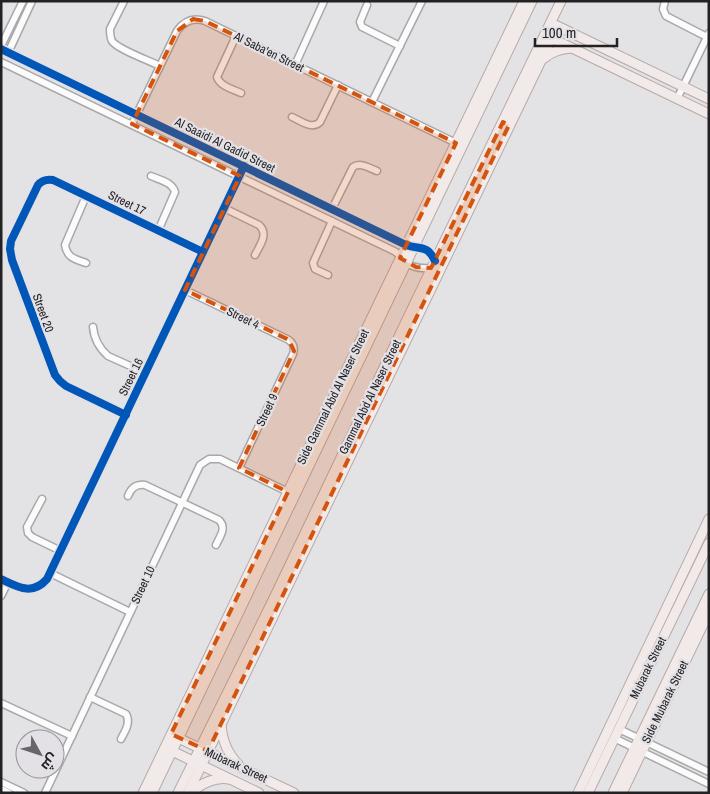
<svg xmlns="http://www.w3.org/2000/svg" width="710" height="794" font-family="'Archivo Narrow',Cairo,sans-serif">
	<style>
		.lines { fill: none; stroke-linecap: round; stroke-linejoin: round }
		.minor-casing { stroke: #a8a7a9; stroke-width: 9 }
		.major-casing { stroke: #b7a9a8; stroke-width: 11 }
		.minor { stroke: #fbfbfb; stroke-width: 6 }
		.major { stroke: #f1eae8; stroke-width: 9 }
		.cycleway-casing { stroke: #e3e1e6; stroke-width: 11 }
		.cycleway { stroke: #0057b8; stroke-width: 8 }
		.marked { fill: #d4530e; fill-opacity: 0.2; stroke: #d4530e; stroke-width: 4; stroke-dasharray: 10 6; stroke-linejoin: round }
		.labels { text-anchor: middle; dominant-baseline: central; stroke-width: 4.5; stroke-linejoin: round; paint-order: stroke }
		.street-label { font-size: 12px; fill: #222123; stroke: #e3e1e6 }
	</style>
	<rect width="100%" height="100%" fill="#e3e2e5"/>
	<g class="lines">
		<defs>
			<g id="minor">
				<path d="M 124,1 L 110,29 C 110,33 110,37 112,41 C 117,49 150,61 160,66"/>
				<polyline points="665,1 663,9 666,16 707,37"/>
				<polyline points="367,5 360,22 362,27 400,46"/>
				<path d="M 236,36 L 217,77 C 220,86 232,89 241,93"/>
				<polyline points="1,46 23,1"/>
				<path d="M 1,49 L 406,245 C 420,250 427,244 435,261"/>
				<polyline points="8,53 32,1"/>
				<path d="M 1,62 L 394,251 C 398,253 400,256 403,260 C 411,268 421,269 431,268"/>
				<polyline points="295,65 324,1"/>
				<polyline points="677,99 709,33"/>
				<polyline points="372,102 422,1"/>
				<path d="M 292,117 C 301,121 312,130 320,122 L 338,85"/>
				<path d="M 132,124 L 177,31 C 184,21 193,17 205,21 L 456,143"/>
				<path d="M 151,176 C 160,180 172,182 175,192 L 158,231"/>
				<path d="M 86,196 L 65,245 C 67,258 75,259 86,263"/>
				<path d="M 224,208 L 259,225 C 269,234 260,245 255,255"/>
				<path d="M 332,209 L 353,167 C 361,162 369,168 377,171"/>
				<polyline points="328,275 315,269 313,263 332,221"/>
				<path d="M 185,290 L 287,339 C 293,342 295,348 293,354 L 239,468"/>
				<path d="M 93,327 C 94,339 99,348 108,356 L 146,373"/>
				<path d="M 126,415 L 66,386 L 60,381 L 55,375 L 12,260 L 10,249 L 11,241 L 38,185 C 42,180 47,179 53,180 L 203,252"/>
				<path d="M 128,496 C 131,488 136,484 145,485 L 219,520 C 227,528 220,536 216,545"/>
				<polyline points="42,499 27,527 28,533 32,537 61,551"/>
				<polyline points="50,573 130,612"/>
				<path d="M 1,579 C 18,587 32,596 47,579 L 244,166"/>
				<polyline points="1,596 8,582"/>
				<path d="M 90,697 L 126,714 C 131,723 125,731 121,739"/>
				<polyline points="1,703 72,736"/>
				<polyline points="619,729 709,772"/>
				<polyline points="614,738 709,784"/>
				<polyline points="1,782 24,793"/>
				<polyline points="1,789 9,793"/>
				<polyline points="45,793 200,465 209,459 220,459 288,492"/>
			</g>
			<g id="major">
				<polyline points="551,23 709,99"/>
				<polyline points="545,35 709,114"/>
				<path d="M 543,59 C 552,51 561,49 572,48"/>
				<path d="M 221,724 C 222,739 227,753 238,764"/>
				<polyline points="174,736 294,793"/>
				<polyline points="172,751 259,793"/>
				<polyline points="143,793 524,1"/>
				<polyline points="152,793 532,1"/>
				<polyline points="178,793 275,596 435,261 561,1"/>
				<polyline points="188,793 549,44 549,39 545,36"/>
				<path d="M 191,793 C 201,783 215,777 229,779"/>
				<polyline points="578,793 709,519"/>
				<polyline points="588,793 709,543"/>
				<polyline points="613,793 709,594"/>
				<polyline points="622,793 709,612"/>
			</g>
		</defs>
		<use href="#minor" class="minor-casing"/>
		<use href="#major" class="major-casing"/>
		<use href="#minor" class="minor"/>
		<use href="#major" class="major"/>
		<defs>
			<g id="cycleway">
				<path d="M 1,49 L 406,245 C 420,250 427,244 435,261"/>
				<path d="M 126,415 L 66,386 L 60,381 L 55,375 L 12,260 L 10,249 L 11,241 L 38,185 C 42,180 47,179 53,180 L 203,252"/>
				<path d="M 1,579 C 18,587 32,596 47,579 L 244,166"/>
			</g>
		</defs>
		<use href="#cycleway" class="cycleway-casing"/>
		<use href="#cycleway" class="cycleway"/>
	</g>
	<path class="marked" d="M 193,19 L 205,21 L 456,143 L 400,258 L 416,267 L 431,268 L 503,122 L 509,125 L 208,751 L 171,734 L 288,492 L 239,468 L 294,351 L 289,340 L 185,290 L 240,176 L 132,124 L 177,31 Z"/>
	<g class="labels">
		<g class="street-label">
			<text transform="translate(269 52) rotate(26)">Al Saba'en Street</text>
			<text transform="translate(225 145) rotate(26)">Al Saaidi Al Gadid Street</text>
			<text transform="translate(127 203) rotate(26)">Street 17</text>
			<text transform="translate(43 313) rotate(70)">Street 20</text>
			<text transform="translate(243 318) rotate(26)">Street 4</text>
			<text transform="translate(131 377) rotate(-64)">Street 16</text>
			<text transform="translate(333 397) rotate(-64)">Side Gammal Abd Al Naser Street</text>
			<text transform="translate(370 397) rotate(-64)">Gammal Abd Al Naser Street</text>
			<text transform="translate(267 410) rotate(-65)">Street 9</text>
			<text transform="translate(143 585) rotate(-65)">Street 10</text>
			<text transform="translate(648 668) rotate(-64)">Mubarak Street</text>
			<text transform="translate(665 702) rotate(-64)">Side Mubarak Street</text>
			<text transform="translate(236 765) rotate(25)">Mubarak Street</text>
		</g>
	</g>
	<rect width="710" height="794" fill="none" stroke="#222123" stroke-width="5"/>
	<g transform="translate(40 754) rotate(130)"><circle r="24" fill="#e3e1e6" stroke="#969498"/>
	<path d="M0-4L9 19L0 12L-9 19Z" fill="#666567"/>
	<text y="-8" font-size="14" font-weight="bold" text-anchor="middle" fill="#222123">ش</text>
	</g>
	<path d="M535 38v8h82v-8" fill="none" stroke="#222123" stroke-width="2.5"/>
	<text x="542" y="38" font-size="15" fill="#222123" stroke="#e3e1e6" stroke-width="4" paint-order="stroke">100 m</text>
</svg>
